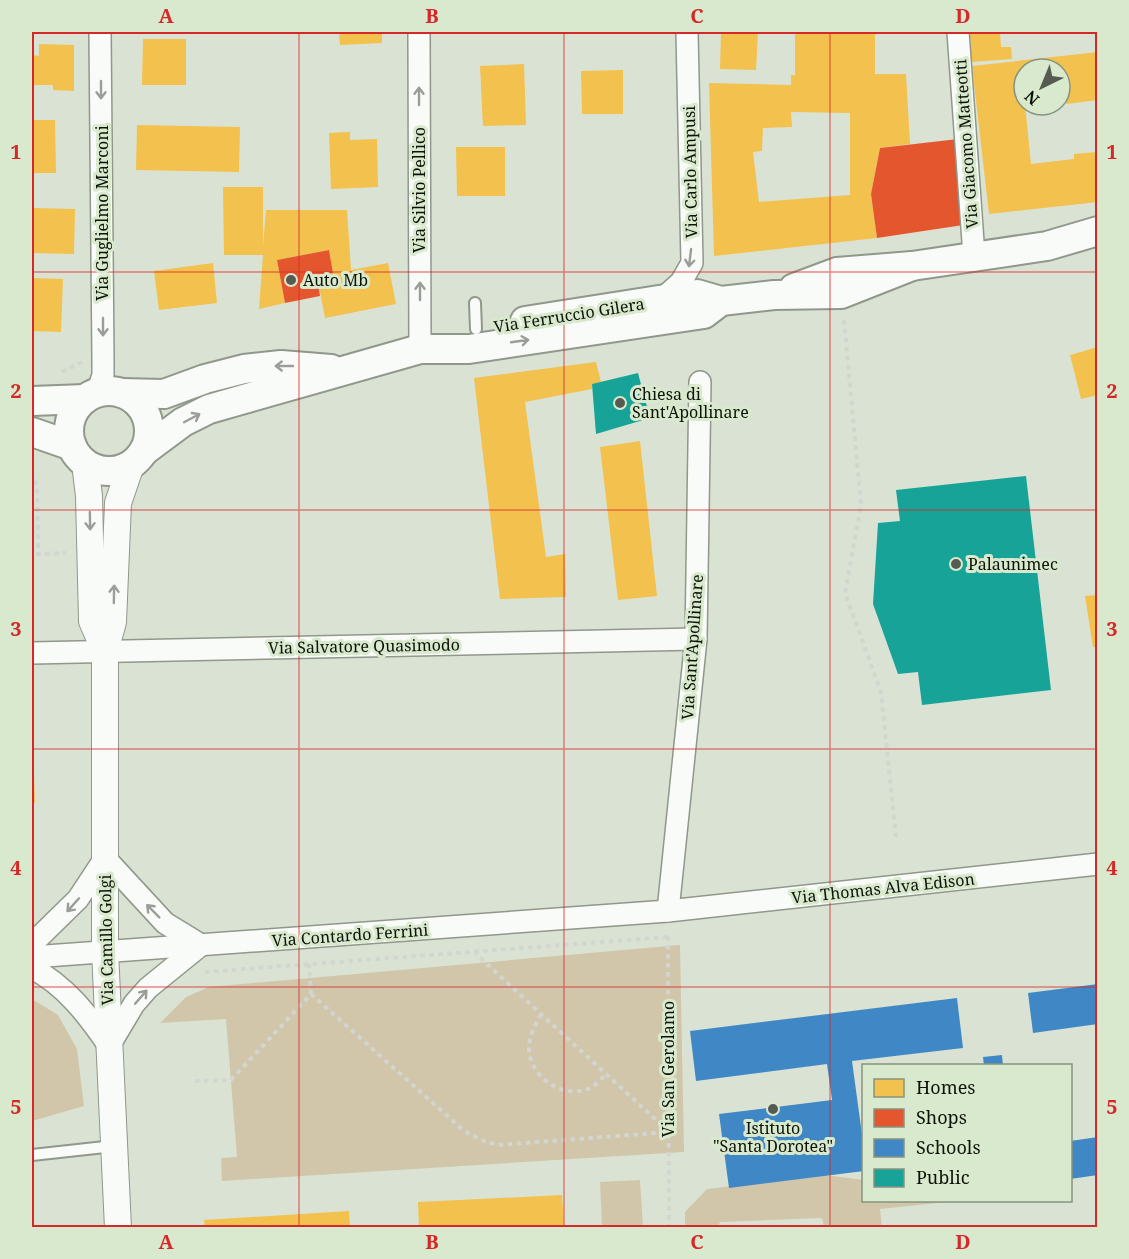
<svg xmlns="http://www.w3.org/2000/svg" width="1129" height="1259" font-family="'Noto Serif',serif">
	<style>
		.green { fill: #d1c6aa }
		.homes { fill: #f2c14e; fill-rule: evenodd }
		.shops { fill: #e4572e }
		.schools { fill: #3f88c5 }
		.public { fill: #17a398 }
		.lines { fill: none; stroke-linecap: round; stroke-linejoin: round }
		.service-casing { stroke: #90978b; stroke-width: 14 }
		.minor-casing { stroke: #90978b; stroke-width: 24 }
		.tertiary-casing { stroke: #90978b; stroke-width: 28 }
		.secondary-casing { stroke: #90978b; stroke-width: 32 }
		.path { stroke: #d2d5d0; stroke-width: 4; stroke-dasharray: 4.5 4.5; stroke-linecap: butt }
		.service { stroke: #f9fbf8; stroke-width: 10 }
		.minor { stroke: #f9fbf8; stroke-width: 21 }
		.tertiary { stroke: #f9fbf8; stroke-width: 26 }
		.secondary { stroke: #f9fbf8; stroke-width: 28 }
		.oneway { stroke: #9b9e98 }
		.grid { fill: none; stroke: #d62828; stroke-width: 1.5; stroke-opacity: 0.55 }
		.poi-dot { fill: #555b50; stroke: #d9e9cd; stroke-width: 2 }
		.labels { text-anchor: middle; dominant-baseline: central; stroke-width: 6; stroke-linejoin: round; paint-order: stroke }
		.street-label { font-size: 16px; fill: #0d1209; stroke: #d9e9cd }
		.poi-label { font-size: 16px; fill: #0d1209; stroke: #d9e9cd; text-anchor: start }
		.neatline { fill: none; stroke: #d62828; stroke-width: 2 }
		.grid-label { font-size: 20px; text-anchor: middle; font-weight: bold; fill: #d62828 }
	</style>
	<rect width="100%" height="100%" fill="#dae3d3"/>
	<g class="green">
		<polygon points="680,945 684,1152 222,1181 221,1158 237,1157 226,1019 160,1023 186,997 209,987"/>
		<polygon points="32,999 58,1015 77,1049 84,1106 32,1121"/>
		<polygon points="826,1175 863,1180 864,1200 957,1201 880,1209 882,1228 824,1227 822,1218 720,1222 718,1227 685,1227 685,1212 707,1189"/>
		<polygon points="640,1180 643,1227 602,1227 600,1182"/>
	</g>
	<g class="homes">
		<polygon points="339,32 382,32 382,43 340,45"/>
		<polygon points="721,32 758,32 756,70 720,69"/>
		<path d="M 795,32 L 875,32 L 875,74 L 906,74 L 910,144 L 880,148 L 871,194 L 877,238 L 714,256 L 709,83 L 791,85 L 791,75 L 795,75 ZM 791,112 L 850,113 L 850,195 L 759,202 L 753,152 L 762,151 L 763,128 L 792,127 Z"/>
		<polygon points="970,32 1000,32 1001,47 1011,47 1012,59 971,62"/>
		<polygon points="143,39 186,39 186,85 142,85"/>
		<polygon points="39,44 74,45 74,91 53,90 53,85 32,85 32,55 39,56"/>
		<polygon points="1098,52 1098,100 1066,104 1065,90 1060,90 1060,69 1024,69 1024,94 1031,164 1074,159 1074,154 1098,152 1098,202 989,214 972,66"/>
		<polygon points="524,64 526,125 483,126 480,66"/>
		<polygon points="623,70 623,114 582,114 581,71"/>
		<polygon points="32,120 55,120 56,173 32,173"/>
		<polygon points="137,125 240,127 239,172 136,170"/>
		<polygon points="350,132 350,140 377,139 378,187 331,189 329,133"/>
		<polygon points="456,147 505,147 505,196 457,196"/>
		<polygon points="223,187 263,187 263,246 266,210 347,210 351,270 388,263 396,304 325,318 317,276 333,273 329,250 277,260 285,303 259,309 263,255 224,255"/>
		<polygon points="32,208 75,209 74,254 32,253"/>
		<polygon points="213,263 217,303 159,310 154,271"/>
		<polygon points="32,278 63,279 61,332 32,331"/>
		<polygon points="1098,347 1098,395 1081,399 1070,355"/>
		<polygon points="596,362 601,382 592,384 592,389 525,402 546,557 565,554 566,597 500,599 474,378"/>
		<polygon points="640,441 657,596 618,600 600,447"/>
		<polygon points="1098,595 1098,647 1093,647 1085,596"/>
		<polygon points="32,742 33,742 35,803 32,803"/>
		<polygon points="562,1195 564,1228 419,1228 418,1202"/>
		<polygon points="349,1211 350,1228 205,1228 204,1220"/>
	</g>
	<g class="shops">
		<polygon points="958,139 970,224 877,238 871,194 880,148"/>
		<polygon points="329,250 333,273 317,276 320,296 285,303 277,260"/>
	</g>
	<g class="schools">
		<polygon points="1098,984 1098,1024 1033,1033 1028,993"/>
		<polygon points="957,998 963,1048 852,1061 864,1149 864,1171 729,1188 719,1114 832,1100 827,1064 696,1081 690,1031"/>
		<polygon points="1002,1055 1003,1066 984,1066 983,1057"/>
		<polygon points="1098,1137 1098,1175 1070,1179 1070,1141"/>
	</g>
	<g class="public">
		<polygon points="638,373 650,418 596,434 592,384"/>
		<polygon points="1026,476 1051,690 922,705 918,672 898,674 873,604 878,523 900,521 896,490"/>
	</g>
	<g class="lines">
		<defs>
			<g id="service">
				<polyline points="475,303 476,329"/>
				<polyline points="32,1155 114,1146"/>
			</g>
			<g id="minor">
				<polyline points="419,32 420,349"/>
				<polyline points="958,32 974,256"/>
				<polyline points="661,300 681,282 692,263 687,32"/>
				<polyline points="97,393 103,375 103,360 100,32"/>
				<polyline points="32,653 696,639"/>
				<polyline points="668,911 696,639 700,382"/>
				<polyline points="32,944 78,899 105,858 165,923 201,945"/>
				<polyline points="32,957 668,911 1098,864"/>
				<path d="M 32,968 C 66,986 87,1014 109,1046 L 134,1004 L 148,988 L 201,945"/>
			</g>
			<g id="tertiary">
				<polyline points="85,463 89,496 92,621 105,651"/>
				<polyline points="118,1228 105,951 105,651 113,622 118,503 131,465"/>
			</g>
			<g id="secondary">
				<polyline points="794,288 837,272 912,266 1047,246 1098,231"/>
				<polyline points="525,321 697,294 721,301 774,295 841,294 912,266"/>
				<circle cx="109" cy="431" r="40"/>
				<polyline points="122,393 164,394 205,379 244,369 281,365 331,369"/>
				<polyline points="32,401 85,399"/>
				<polyline points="32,432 72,446"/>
				<polyline points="144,451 183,422 209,409 420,349 469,349 704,314 721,301"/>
			</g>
		</defs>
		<use href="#service" class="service-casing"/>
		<use href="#minor" class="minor-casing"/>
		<use href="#tertiary" class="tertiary-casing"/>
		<use href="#secondary" class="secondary-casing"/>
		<g class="path">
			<polyline points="844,320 861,505 845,593 881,692 896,837"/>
			<polyline points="62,372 82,362"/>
			<polyline points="32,472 37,486 38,554 66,553"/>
			<polyline points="668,936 669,1228"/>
			<polyline points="205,972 668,937"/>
			<polyline points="311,994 463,1130 481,1140 498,1145 669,1132 475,953"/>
			<path d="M 541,1014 C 536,1024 530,1034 529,1045 C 527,1076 564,1102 592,1087 C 597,1084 602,1078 606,1074"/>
			<polyline points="195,1081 231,1080 311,994 309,964"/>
		</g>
		<use href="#service" class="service"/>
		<use href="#minor" class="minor"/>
		<use href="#tertiary" class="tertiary"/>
		<use href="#secondary" class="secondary"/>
	</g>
	<defs><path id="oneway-shaft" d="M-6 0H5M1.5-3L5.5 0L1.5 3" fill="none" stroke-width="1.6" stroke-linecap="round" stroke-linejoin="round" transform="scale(1.5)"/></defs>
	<g class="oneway">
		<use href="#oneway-shaft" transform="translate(101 90) rotate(90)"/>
		<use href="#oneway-shaft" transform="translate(419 96) rotate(-90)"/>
		<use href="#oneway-shaft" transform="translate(690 258) rotate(97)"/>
		<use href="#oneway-shaft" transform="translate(420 291) rotate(-90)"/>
		<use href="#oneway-shaft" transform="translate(103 327) rotate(90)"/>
		<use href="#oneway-shaft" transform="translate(520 341) rotate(-8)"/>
		<use href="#oneway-shaft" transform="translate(284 366) rotate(-180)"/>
		<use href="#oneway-shaft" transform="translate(192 418) rotate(-28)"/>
		<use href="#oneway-shaft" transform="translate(90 521) rotate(89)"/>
		<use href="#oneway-shaft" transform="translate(114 594) rotate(-89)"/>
		<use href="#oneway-shaft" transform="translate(73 905) rotate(132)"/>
		<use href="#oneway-shaft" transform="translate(153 911) rotate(-135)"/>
		<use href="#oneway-shaft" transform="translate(141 997) rotate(-49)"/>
	</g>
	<path class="grid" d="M 299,32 L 299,1228M 564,32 L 564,1228M 830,32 L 830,1228M 32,272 L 1098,272M 32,510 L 1098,510M 32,749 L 1098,749M 32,987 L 1098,987"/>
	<g class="poi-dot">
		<circle cx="291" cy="280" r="6"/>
		<circle cx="620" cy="403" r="6"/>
		<circle cx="956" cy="564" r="6"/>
		<circle cx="773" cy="1109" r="6"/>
	</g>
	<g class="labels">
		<g class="street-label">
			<text transform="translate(966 144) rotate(-94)">Via Giacomo Matteotti</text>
			<text transform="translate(690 172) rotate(-91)">Via Carlo Ampusi</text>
			<text transform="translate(419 190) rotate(-90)">Via Silvio Pellico</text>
			<text transform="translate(102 213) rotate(-90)">Via Guglielmo Marconi</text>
			<text transform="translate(569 315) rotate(-9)">Via Ferruccio Gilera</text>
			<text transform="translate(364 646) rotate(-1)">Via Salvatore Quasimodo</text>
			<text transform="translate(692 647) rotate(-86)">Via Sant'Apollinare</text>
			<text transform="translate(883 888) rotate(-6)">Via Thomas Alva Edison</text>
			<text transform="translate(350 935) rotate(-4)">Via Contardo Ferrini</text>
			<text transform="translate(106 940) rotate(-91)">Via Camillo Golgi</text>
			<text transform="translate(668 1069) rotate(-90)">Via San Gerolamo</text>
		</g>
		<g class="poi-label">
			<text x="303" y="280">Auto Mb</text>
			<text x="632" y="394">Chiesa di<tspan x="632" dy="18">Sant'Apollinare</tspan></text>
			<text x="968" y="564">Palaunimec</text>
			<text x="773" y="1128" text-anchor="middle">Istituto<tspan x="773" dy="18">"Santa Dorotea"</tspan></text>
		</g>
	</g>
	<rect width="1129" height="1259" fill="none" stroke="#d9e9cd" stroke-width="66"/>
	<rect x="862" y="1064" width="210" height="138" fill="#d9e9cd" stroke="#87937f" stroke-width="1.5"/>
	<rect x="874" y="1079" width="30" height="18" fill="#f2c14e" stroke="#87937f" stroke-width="1.5"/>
	<text x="916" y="1094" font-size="18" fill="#0d1209">Homes</text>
	<rect x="874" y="1109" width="30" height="18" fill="#e4572e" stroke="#87937f" stroke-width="1.5"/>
	<text x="916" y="1124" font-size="18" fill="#0d1209">Shops</text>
	<rect x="874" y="1139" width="30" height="18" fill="#3f88c5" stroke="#87937f" stroke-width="1.5"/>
	<text x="916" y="1154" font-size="18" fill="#0d1209">Schools</text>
	<rect x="874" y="1169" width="30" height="18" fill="#17a398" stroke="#87937f" stroke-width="1.5"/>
	<text x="916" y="1184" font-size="18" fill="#0d1209">Public</text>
	<g transform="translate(1042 87) rotate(223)"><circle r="28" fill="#d9e9cd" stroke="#87937f" stroke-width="1.5"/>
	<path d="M0-4.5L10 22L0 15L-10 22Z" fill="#555b50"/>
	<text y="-9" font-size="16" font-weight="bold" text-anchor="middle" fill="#0d1209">N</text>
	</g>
	<rect x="33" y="33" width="1063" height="1193" class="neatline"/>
	<g class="grid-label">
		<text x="166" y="23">A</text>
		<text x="432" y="23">B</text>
		<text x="697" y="23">C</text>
		<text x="963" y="23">D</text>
		<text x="16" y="159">1</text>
		<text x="1112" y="159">1</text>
		<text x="16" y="398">2</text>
		<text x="1112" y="398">2</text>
		<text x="16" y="636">3</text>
		<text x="1112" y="636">3</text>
		<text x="16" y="875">4</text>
		<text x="1112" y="875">4</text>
		<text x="16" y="1114">5</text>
		<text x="1112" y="1114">5</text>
		<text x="166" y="1249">A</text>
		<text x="432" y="1249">B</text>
		<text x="697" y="1249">C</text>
		<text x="963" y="1249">D</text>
	</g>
</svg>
